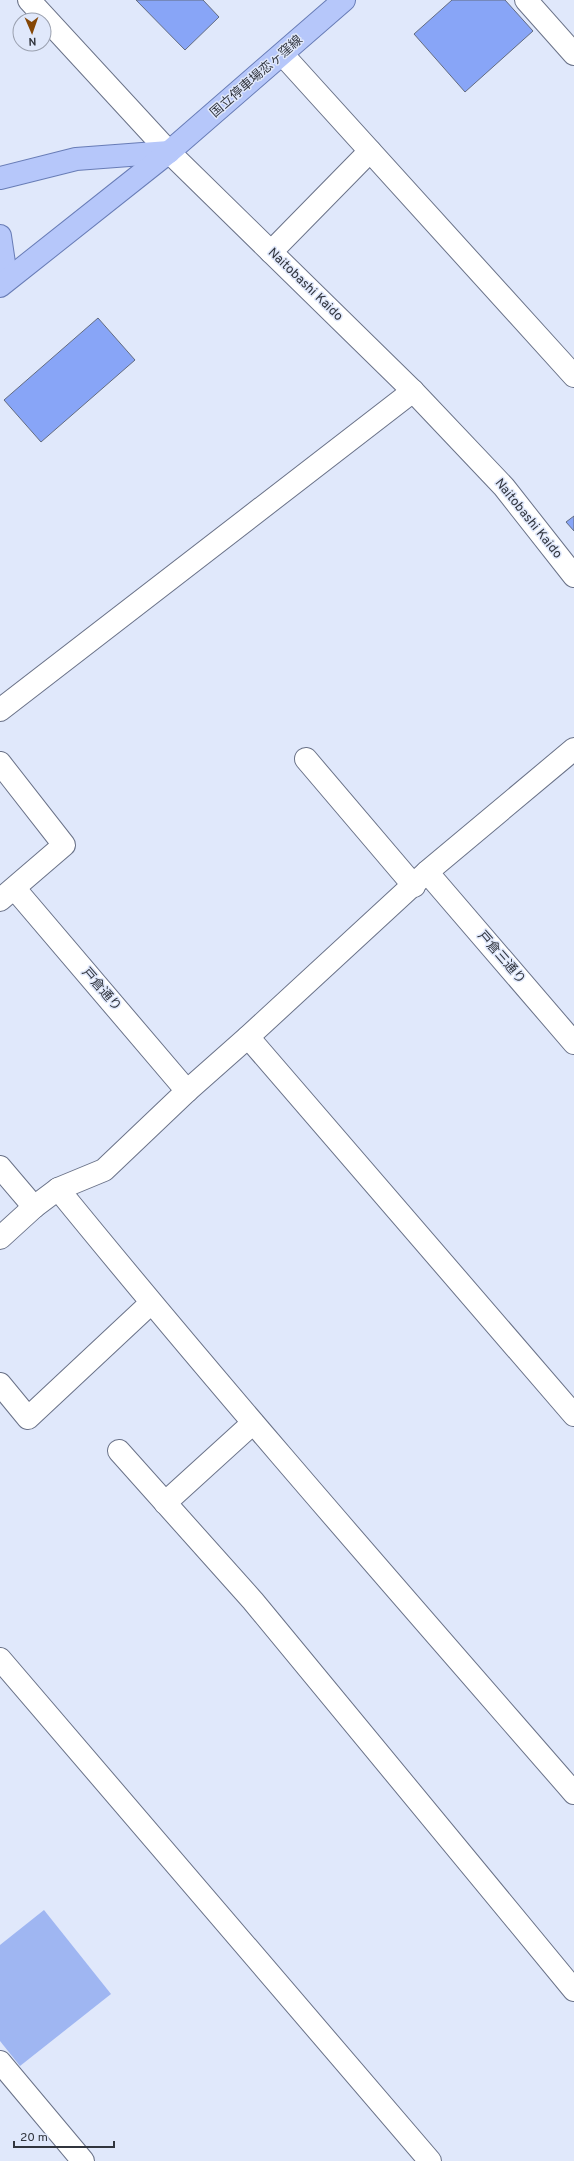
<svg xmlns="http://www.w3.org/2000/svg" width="574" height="2161" font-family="Overpass,'Noto Sans JP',sans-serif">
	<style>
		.green { fill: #9fb6f2 }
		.building { fill: #88a5f7; stroke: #636c81 }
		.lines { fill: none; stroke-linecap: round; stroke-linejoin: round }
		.minor-casing { stroke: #6a7288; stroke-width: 24 }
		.major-casing { stroke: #687cb6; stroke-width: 24 }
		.minor { stroke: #fff; stroke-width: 22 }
		.major { stroke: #b6c7fa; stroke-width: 22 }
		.labels { text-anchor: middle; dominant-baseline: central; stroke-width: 3; stroke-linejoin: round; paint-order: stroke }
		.street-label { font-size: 13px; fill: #31353e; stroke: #e0e8fb }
	</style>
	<rect width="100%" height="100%" fill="#e0e8fb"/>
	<polygon class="green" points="44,1910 111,1994 20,2066 0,2041 0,1945"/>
	<g class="building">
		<polygon points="136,0 203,0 219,17 185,50"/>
		<polygon points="452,0 505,0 533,31 465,92 414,34"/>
		<polygon points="98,318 135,360 41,442 4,400"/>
		<polygon points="574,516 574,531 566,522"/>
	</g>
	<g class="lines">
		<defs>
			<g id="minor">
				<polyline points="29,0 169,152 413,391 504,487 574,576"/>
				<polyline points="526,0 574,54"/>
				<polyline points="283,55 574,376"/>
				<polyline points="271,252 370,151"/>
				<polyline points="0,710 413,391"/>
				<polyline points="306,759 414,886"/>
				<polyline points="0,763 64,845 0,900"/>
				<polyline points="427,872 574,1043"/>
				<polyline points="15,889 187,1091"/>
				<polyline points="248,1037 574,1415"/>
				<polyline points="0,1167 34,1207"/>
				<path d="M 58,1189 C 225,1394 400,1593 574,1793"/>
				<polyline points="0,1238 34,1207 58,1189 104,1170 187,1091 248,1037 427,872 574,749"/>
				<polyline points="0,1384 28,1418 151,1303"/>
				<polyline points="119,1451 253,1601 574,1990"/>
				<polyline points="165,1503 253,1423"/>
				<polyline points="0,1659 430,2161"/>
				<polyline points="0,2062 83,2161"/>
			</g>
			<g id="major">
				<polyline points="0,178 76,159 169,152"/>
				<polyline points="0,236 4,263 0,276"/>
				<polyline points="0,286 169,152 344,0"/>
			</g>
		</defs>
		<use href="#minor" class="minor-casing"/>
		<use href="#major" class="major-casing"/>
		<use href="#minor" class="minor"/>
		<use href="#major" class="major"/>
	</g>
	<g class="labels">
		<g class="street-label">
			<text transform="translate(257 77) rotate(-41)">国立停車場恋ヶ窪線</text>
			<text transform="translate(305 285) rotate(44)">Naitobashi Kaido</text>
			<text transform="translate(528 519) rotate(51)">Naitobashi Kaido</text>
			<text transform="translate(501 958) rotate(49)">戸倉三通り</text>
			<text transform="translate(101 990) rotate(49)">戸倉通り</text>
		</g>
	</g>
	<g transform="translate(32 32) rotate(178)"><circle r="19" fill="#e0e8fb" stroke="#9aa0af"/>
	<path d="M0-3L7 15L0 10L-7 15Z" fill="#854706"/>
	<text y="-6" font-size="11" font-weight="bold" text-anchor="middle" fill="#31353e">N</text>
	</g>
	<path d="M14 2141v6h100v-6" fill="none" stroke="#31353e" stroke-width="2"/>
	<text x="20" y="2141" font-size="12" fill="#31353e" stroke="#e0e8fb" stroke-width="3" paint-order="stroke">20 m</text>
</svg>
